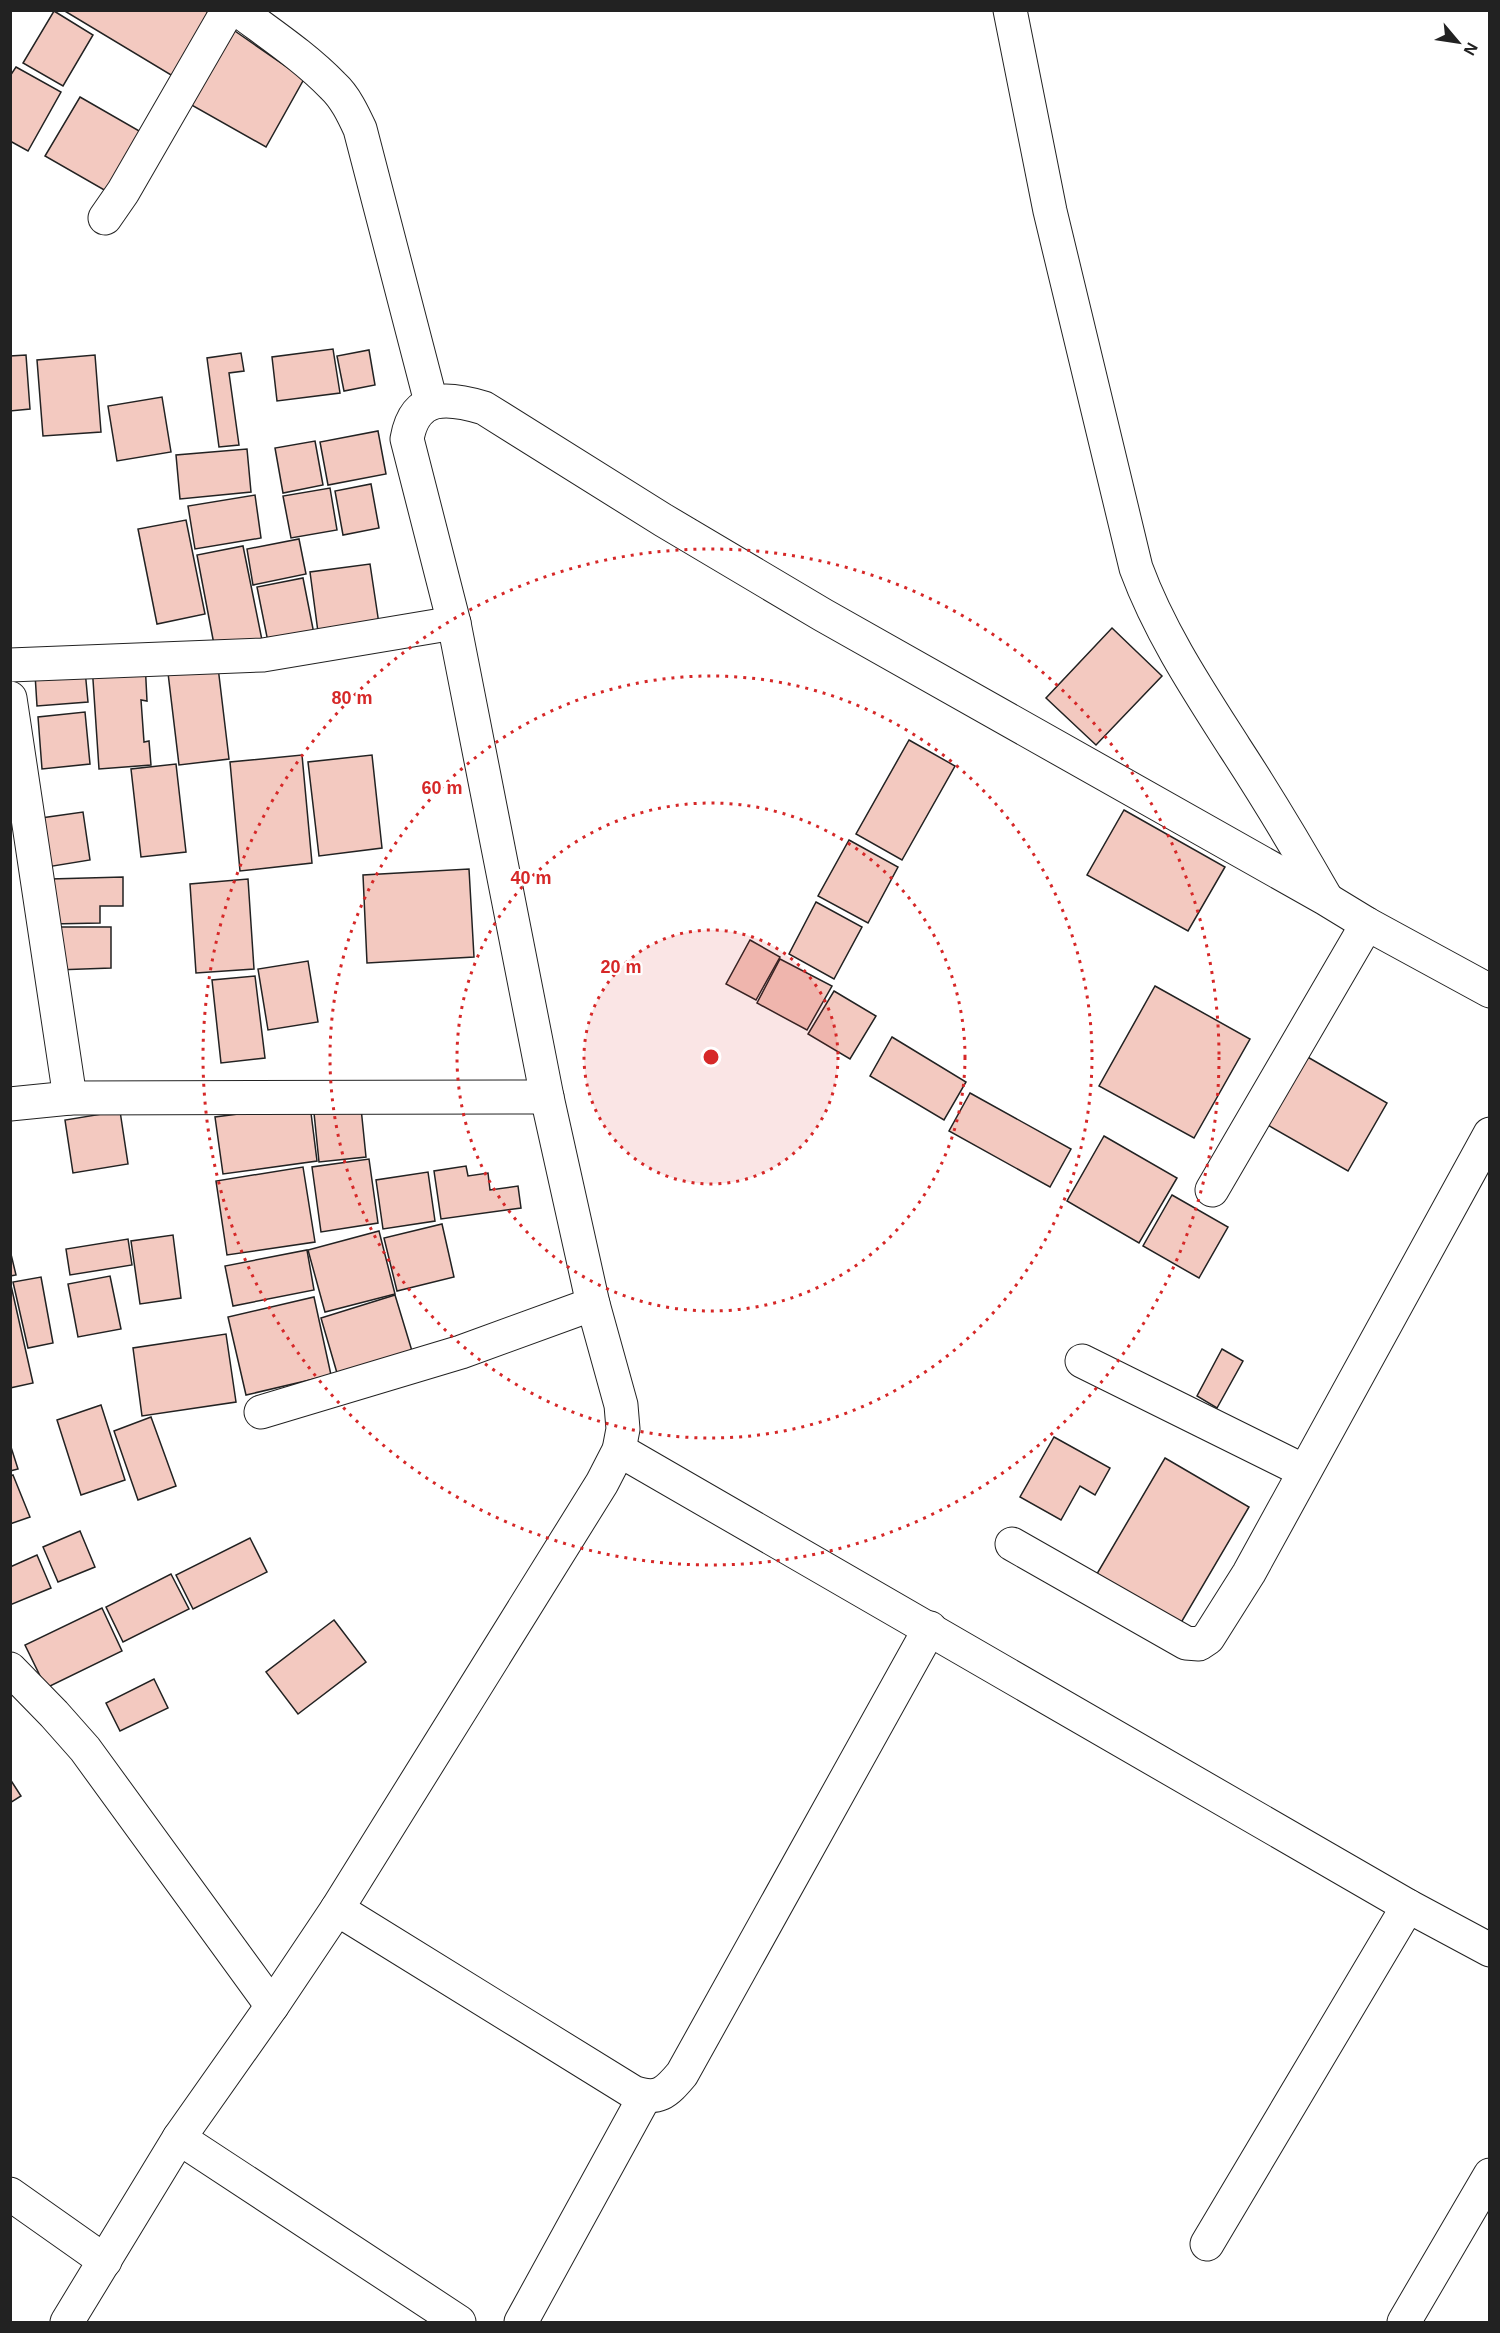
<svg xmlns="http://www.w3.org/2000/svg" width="1500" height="2333" font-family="Arial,sans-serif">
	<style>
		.building { fill: #f3c9c0; stroke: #222; stroke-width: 1.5 }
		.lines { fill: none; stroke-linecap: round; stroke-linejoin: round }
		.minor-casing { stroke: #222; stroke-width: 35 }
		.minor { stroke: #fff; stroke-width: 33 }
		.ring { fill: none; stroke: #d62828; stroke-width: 3; stroke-dasharray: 3 6 }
		.centre { fill: #d62828; stroke: #fff; stroke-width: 3 }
		.ring-label { font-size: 18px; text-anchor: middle; font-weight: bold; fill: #d62828; stroke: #fff; stroke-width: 4.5; stroke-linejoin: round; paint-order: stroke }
	</style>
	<rect width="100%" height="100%" fill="#fff"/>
	<g class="building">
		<polygon points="63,10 204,10 214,16 176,78"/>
		<polygon points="54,11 93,35 63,86 23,63"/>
		<polygon points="232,29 304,79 266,147 188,103"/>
		<polygon points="16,67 61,92 28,151 10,141 10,76"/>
		<polygon points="80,97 141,132 106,191 45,156"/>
		<polygon points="333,349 340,393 277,401 272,357"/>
		<polygon points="369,350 375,385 344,391 337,356"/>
		<polygon points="241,353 244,371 229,373 239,445 219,447 207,358"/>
		<polygon points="26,355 30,409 10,411 10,356"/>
		<polygon points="95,355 101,432 43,436 37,360"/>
		<polygon points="162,397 171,452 117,461 108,406"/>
		<polygon points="378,431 386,474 328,485 320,442"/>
		<polygon points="315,441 323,485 283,493 275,448"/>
		<polygon points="247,449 251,492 180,499 176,455"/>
		<polygon points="371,484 379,528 343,535 335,491"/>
		<polygon points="330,488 337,530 291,538 283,496"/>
		<polygon points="255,495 261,538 195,549 188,506"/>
		<polygon points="186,520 205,614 157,624 138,529"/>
		<polygon points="299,539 306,574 253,585 247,549"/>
		<polygon points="243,546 263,645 216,655 197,555"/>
		<polygon points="370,564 379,624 318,632 310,572"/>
		<polygon points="303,578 314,634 268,642 257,587"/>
		<polygon points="1112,628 1162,676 1096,745 1046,698"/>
		<polygon points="145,661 147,701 141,700 144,742 149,741 151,765 99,769 92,665"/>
		<polygon points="218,667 229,759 179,765 168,673"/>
		<polygon points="85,670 88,702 37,706 35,674"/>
		<polygon points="85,712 90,764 42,769 38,717"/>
		<polygon points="909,740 955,766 902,860 856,834"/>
		<polygon points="302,755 312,863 240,871 230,762"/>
		<polygon points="372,755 382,848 319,856 308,762"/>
		<polygon points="176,764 186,852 141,857 131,769"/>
		<polygon points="1124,810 1225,867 1188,931 1087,875"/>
		<polygon points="83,812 90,860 41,868 34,819"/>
		<polygon points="849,840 898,867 868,923 818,896"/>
		<polygon points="469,869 474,957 367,963 363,875"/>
		<polygon points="123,877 123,906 100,906 100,923 51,924 50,879"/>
		<polygon points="248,879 254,969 196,973 190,884"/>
		<polygon points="816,902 862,927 834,979 789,954"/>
		<polygon points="55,927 111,927 111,968 56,970"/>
		<polygon points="750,940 780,957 756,1000 726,984"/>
		<polygon points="780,959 832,986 807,1030 757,1003"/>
		<polygon points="308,961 318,1022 268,1030 258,969"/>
		<polygon points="255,976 265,1058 221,1063 212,980"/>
		<polygon points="1155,986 1250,1039 1194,1138 1099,1086"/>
		<polygon points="834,991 876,1016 850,1059 808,1034"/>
		<polygon points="892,1037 966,1082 944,1120 870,1076"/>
		<polygon points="1299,1052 1387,1103 1348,1171 1259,1120"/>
		<polygon points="970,1093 1071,1149 1050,1187 949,1131"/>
		<polygon points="360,1098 366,1157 319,1162 313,1103"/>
		<polygon points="310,1105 317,1161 223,1174 215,1117"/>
		<polygon points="120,1111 128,1164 73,1173 65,1120"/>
		<polygon points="1104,1136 1177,1178 1139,1243 1067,1201"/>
		<polygon points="369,1159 378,1223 321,1232 312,1167"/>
		<polygon points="466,1166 468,1176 488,1173 490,1190 518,1186 521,1208 441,1219 434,1171"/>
		<polygon points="303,1167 315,1242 227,1255 216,1181"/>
		<polygon points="428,1172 435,1221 383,1229 376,1180"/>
		<polygon points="1172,1195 1228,1227 1199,1278 1143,1246"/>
		<polygon points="442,1224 454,1277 397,1291 384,1238"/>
		<polygon points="379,1231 395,1294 325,1312 308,1250"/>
		<polygon points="173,1235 181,1298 140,1304 131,1241"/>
		<polygon points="128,1239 132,1265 70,1275 66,1249"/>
		<polygon points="10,1250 16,1275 10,1276"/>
		<polygon points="307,1250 314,1290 233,1306 225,1266"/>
		<polygon points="110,1276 121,1329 78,1337 68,1284"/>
		<polygon points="41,1277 53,1343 28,1348 13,1282"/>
		<polygon points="10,1281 33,1383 10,1388"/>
		<polygon points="395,1295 412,1351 337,1373 321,1318"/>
		<polygon points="314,1297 331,1375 246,1395 228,1317"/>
		<polygon points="226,1334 236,1402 142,1416 133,1348"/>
		<polygon points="1222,1349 1243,1361 1217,1408 1197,1396"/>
		<polygon points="101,1405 125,1480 81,1495 57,1420"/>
		<polygon points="151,1417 176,1486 138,1500 114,1431"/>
		<polygon points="1054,1437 1110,1468 1095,1495 1080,1486 1061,1520 1020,1497"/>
		<polygon points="10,1444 18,1469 10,1471"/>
		<polygon points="1165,1458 1249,1507 1175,1633 1091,1584"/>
		<polygon points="13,1475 30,1517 10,1524 10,1476"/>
		<polygon points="80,1531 95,1567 58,1582 43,1547"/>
		<polygon points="250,1538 267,1572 193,1609 176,1575"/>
		<polygon points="37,1555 51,1588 10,1605 10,1567"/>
		<polygon points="171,1574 189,1609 123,1642 106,1607"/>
		<polygon points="102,1608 122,1651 46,1688 25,1645"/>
		<polygon points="334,1620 366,1662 298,1714 266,1672"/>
		<polygon points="154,1679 168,1708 120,1731 106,1703"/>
		<polygon points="10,1779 21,1796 10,1803"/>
	</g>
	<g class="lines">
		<defs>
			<g id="minor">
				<path d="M 238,10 C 270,34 305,57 333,86 C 345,97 353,114 360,129 L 431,402"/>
				<path d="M 1010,10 L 1050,211 L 1136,568 C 1160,633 1198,690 1235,748 C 1267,797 1297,847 1326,898"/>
				<polyline points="105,218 123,192 228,10"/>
				<polyline points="10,665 263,655 454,623"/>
				<polyline points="10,698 70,1098"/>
				<polyline points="10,1104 70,1098 547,1097"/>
				<polyline points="1212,1190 1367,924"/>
				<polyline points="1082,1361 1304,1471"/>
				<polyline points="261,1412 461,1352 593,1304"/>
				<polyline points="619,1450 1408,1906 1490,1950"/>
				<polyline points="1012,1544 1186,1643 1199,1644 1208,1638 1249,1573 1490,1134"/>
				<polyline points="10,1669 54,1714 85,1749 272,2006"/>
				<path d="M 337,1909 L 633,2092 C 658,2101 666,2093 682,2074 L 930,1628"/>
				<polyline points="179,2138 459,2322"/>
				<polyline points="10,2194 105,2261"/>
				<polyline points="1207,2244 1408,1906"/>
				<path d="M 67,2322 L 179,2138 L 272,2006 L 337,1909 L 602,1483 L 619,1450 L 623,1429 L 621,1405 L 593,1304 L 547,1097 L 454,623 L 407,439 C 415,393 448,397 484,408 L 663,520 L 823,615 L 1326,899 L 1367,924 L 1490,991"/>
				<polyline points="521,2322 645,2096"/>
				<polyline points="1404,2322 1490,2175"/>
			</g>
		</defs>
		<use href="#minor" class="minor-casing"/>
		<use href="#minor" class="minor"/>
	</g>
	<circle cx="711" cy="1057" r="127" fill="#d62828" fill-opacity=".12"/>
	<g class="ring">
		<circle cx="711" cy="1057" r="127"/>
		<circle cx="711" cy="1057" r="254"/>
		<circle cx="711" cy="1057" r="381"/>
		<circle cx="711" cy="1057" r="508"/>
	</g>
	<circle cx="711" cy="1057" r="9" class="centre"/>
	<g class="ring-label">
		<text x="352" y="704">80 m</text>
		<text x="442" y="794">60 m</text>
		<text x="531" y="884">40 m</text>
		<text x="621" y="973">20 m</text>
	</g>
	<rect width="1500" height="2333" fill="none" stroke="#222222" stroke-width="24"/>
	<g transform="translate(1458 42) rotate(119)" stroke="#ffffff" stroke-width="4.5" paint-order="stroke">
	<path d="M0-4.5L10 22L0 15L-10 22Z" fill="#222222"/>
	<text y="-9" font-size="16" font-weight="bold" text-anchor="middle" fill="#222222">N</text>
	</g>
</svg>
